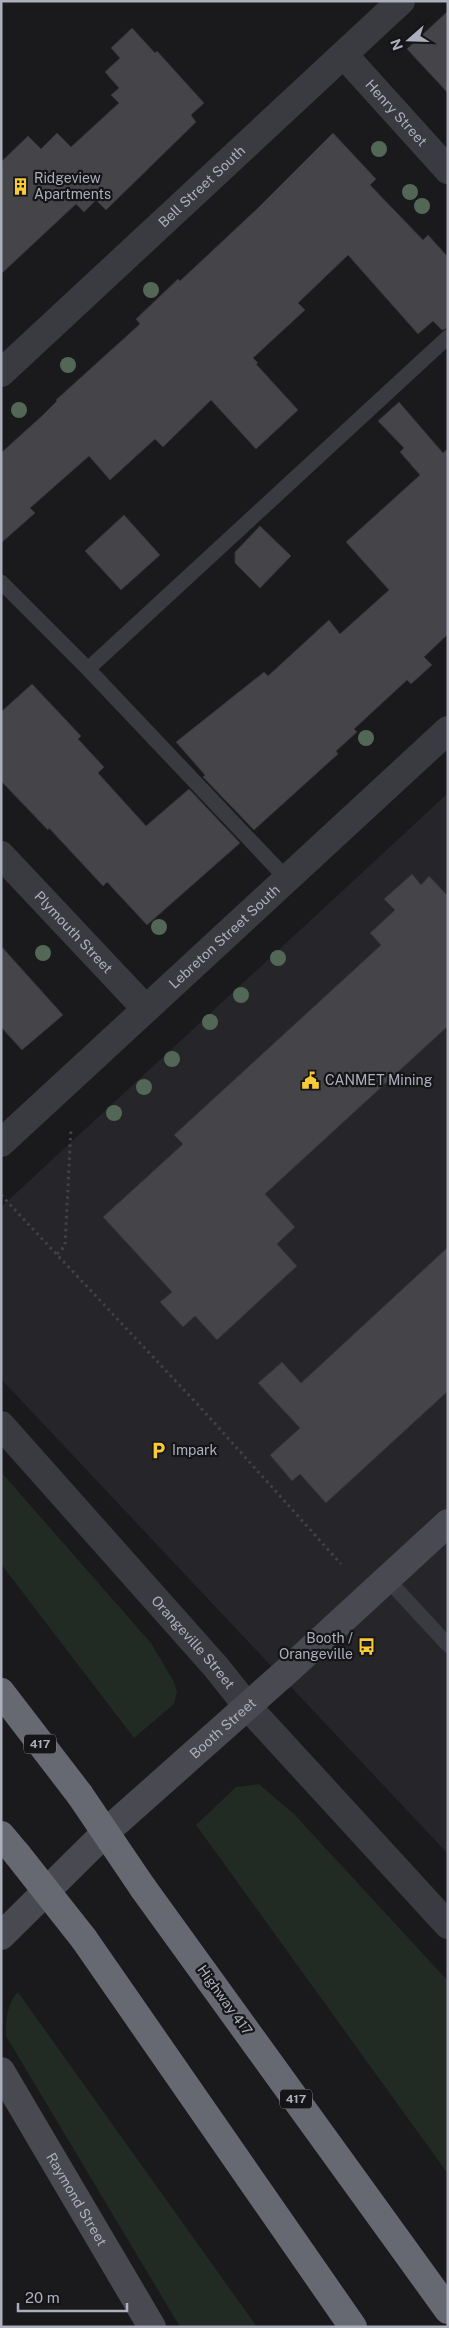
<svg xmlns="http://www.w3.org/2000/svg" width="449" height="2328" font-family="'Public Sans',sans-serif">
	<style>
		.built { fill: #262529 }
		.green { fill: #212a23 }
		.building { fill: #444449; stroke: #343338 }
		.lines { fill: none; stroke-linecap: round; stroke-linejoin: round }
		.path { stroke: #404248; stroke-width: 3; stroke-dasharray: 2.5 4; stroke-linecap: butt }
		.lane { stroke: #3a3b41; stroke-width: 15 }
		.street { stroke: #3a3b41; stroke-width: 28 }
		.secondary { stroke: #484951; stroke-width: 28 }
		.highway { stroke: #666872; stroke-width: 28 }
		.highway-bridge { stroke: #666872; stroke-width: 28 }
		.tree { fill: #536757 }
		.labels { text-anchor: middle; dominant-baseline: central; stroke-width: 4.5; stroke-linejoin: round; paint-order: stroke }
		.shield { fill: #151417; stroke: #7f808a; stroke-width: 1 }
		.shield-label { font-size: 12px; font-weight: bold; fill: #acafbc }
		.street-label { font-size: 14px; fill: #acafbc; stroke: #151417 }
		.poi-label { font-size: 14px; fill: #acafbc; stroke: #151417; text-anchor: start }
	</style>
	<rect width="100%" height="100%" fill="#1a191c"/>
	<polygon class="built" points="448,793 448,1854 1,1379 1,1207"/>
	<g class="green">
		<polygon points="1,1472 151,1643 174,1682 177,1692 174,1704 134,1738 1,1564"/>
		<polygon points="259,1784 295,1815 448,1981 448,2174 196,1825 236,1787"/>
		<path d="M 18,1992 L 35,2016 L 257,2327 L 180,2327 L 6,2036 C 6,2020 6,2005 18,1992 Z"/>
	</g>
	<g class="building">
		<polygon points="448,11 448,93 407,49"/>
		<polygon points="132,28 155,53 157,51 204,103 191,115 196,122 106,210 96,200 84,212 76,204 1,274 1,162 28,136 41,149 57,133 71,147 119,103 111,95 119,88 105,72 120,58 111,48"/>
		<polygon points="333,133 376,179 370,185 423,240 428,235 448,257 448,328 442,330 433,321 418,334 348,255 298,303 305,310 253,358 258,363 256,364 298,410 256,449 211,400 163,447 155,439 110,480 89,456 30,508 35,513 1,543 1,453 43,415 57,401 56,400 140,324 136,319 178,279 180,281 259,207"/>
		<polygon points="399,402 443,453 448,449 448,634 424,657 432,665 411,684 407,680 354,729 357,732 336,751 338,754 254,830 203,777 205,775 176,742 264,672 268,676 329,620 340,634 389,590 346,542 420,475 400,452 404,448 378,421"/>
		<polygon points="124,515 160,555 121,590 85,551"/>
		<polygon points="260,526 291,556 260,588 235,563 235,552"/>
		<polygon points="32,684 81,736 78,739 104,767 98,773 146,826 189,789 240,843 147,925 107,882 103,886 49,828 48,830 1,781 1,712"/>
		<polygon points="412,874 421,885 429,876 448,896 448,1026 265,1194 295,1227 277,1244 297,1266 217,1340 195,1316 183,1327 160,1302 172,1292 103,1217 183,1144 174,1135 381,945 370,933 395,910 384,899"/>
		<polygon points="1,946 63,1015 22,1050 1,1027"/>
		<polygon points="448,1247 448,1391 326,1503 300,1474 292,1481 270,1455 300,1428 258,1383 282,1362 301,1383"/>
	</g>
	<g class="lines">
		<g class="path">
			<polyline points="1,1195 200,1407 341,1564"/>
			<polyline points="57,1254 65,1246 71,1128"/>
		</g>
		<g class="lane">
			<polyline points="1,582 88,669 286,878"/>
			<polyline points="88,669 448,337"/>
			<polyline points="387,1579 448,1645"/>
		</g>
		<g class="street">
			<path id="s1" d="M 344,55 L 448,170"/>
			<path id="s2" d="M 1,373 L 401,1"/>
			<path id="s3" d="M 1,855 L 146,1009"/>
			<path id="s4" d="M 1,1143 L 448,730"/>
			<path id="s5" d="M 1,1425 L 216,1667 L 247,1706 L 448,1925"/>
		</g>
		<g class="secondary">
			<path id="s6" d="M 1,1936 L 107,1831 L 287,1671 L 448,1523"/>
			<path id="s7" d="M 1,2071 L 152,2327"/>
		</g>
		<g class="highway">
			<polyline points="1,1692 80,1795"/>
			<polyline points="1,1835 17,1854"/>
			<polyline points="143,1888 448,2310"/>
			<polyline points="84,1939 353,2327"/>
		</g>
		<g class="highway-bridge">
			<polyline points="80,1795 143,1888"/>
			<polyline points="17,1854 84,1939"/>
		</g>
	</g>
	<g class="tree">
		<circle cx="379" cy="149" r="8"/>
		<circle cx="410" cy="192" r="8"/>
		<circle cx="422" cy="206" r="8"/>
		<circle cx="151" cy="290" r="8"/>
		<circle cx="68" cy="365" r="8"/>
		<circle cx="19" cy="410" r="8"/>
		<circle cx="366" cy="738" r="8"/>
		<circle cx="159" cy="927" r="8"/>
		<circle cx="43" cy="953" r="8"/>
		<circle cx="278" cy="958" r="8"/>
		<circle cx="241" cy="995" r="8"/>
		<circle cx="210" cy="1022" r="8"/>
		<circle cx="172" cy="1059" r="8"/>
		<circle cx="144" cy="1087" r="8"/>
		<circle cx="114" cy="1113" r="8"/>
	</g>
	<defs>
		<symbol id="building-bare" viewBox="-9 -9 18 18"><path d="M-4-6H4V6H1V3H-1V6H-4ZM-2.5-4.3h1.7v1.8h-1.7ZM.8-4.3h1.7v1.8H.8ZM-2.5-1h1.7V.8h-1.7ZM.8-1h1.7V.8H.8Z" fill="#f7ca36" stroke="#151417" stroke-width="2.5" paint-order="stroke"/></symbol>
		<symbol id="civic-bare" viewBox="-9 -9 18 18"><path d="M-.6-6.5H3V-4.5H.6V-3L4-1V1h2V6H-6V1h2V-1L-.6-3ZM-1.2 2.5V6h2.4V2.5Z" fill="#f7ca36" stroke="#151417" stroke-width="2.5" paint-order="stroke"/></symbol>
		<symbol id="parking-bare" viewBox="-9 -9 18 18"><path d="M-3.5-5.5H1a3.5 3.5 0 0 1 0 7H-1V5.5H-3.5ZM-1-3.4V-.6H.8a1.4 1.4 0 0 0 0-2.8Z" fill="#f7ca36" stroke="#151417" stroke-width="2.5" paint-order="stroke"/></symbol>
		<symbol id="bus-bare" viewBox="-9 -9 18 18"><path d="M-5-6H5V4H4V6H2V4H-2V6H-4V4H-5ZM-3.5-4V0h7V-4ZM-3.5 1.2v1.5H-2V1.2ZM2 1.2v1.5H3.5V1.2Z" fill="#f7ca36" stroke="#151417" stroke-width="2.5" paint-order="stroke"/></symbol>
	</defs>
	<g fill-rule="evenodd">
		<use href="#building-bare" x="8" y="174" width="25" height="25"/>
		<use href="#civic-bare" x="298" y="1068" width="25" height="25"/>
		<use href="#parking-bare" x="146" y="1438" width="25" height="25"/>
		<use href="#bus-bare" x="354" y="1634" width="25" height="25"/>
	</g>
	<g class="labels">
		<g class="shield">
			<rect x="24" y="1734.5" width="32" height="19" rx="4"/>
			<rect x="280" y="2089.5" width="32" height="19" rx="4"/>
		</g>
		<g class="shield-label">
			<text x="40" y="1744">417</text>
			<text x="296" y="2099">417</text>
		</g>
		<g class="street-label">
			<text stroke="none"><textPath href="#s1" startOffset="78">Henry Street</textPath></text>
			<text stroke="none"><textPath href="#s2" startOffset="274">Bell Street South</textPath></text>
			<text stroke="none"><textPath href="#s3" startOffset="106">Plymouth Street</textPath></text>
			<text stroke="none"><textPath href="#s4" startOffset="304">Lebreton Street South</textPath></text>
			<text stroke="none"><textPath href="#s5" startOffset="290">Orangeville Street</textPath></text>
			<text stroke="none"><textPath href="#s6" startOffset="304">Booth Street</textPath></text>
			<text transform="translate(225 2000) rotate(54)">Highway 417</text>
			<text stroke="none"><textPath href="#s7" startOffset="149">Raymond Street</textPath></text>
		</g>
		<g class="poi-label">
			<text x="34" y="178">Ridgeview<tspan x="34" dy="16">Apartments</tspan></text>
			<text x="325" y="1080">CANMET Mining</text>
			<text x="172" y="1450">Impark</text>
			<text x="353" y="1638" text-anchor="end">Booth /<tspan x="353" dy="16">Orangeville</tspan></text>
		</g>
	</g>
	<rect width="449" height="2328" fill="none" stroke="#acafbc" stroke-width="5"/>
	<g transform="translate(409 40) rotate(250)" stroke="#151417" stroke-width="4" paint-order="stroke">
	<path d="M0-4L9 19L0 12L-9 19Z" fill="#acafbc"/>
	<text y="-8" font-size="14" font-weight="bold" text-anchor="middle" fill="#acafbc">N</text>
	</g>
	<path d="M18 2303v8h109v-8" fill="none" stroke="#acafbc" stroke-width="2.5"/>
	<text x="25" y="2303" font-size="15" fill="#acafbc" stroke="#151417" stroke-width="4" paint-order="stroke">20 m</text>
</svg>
